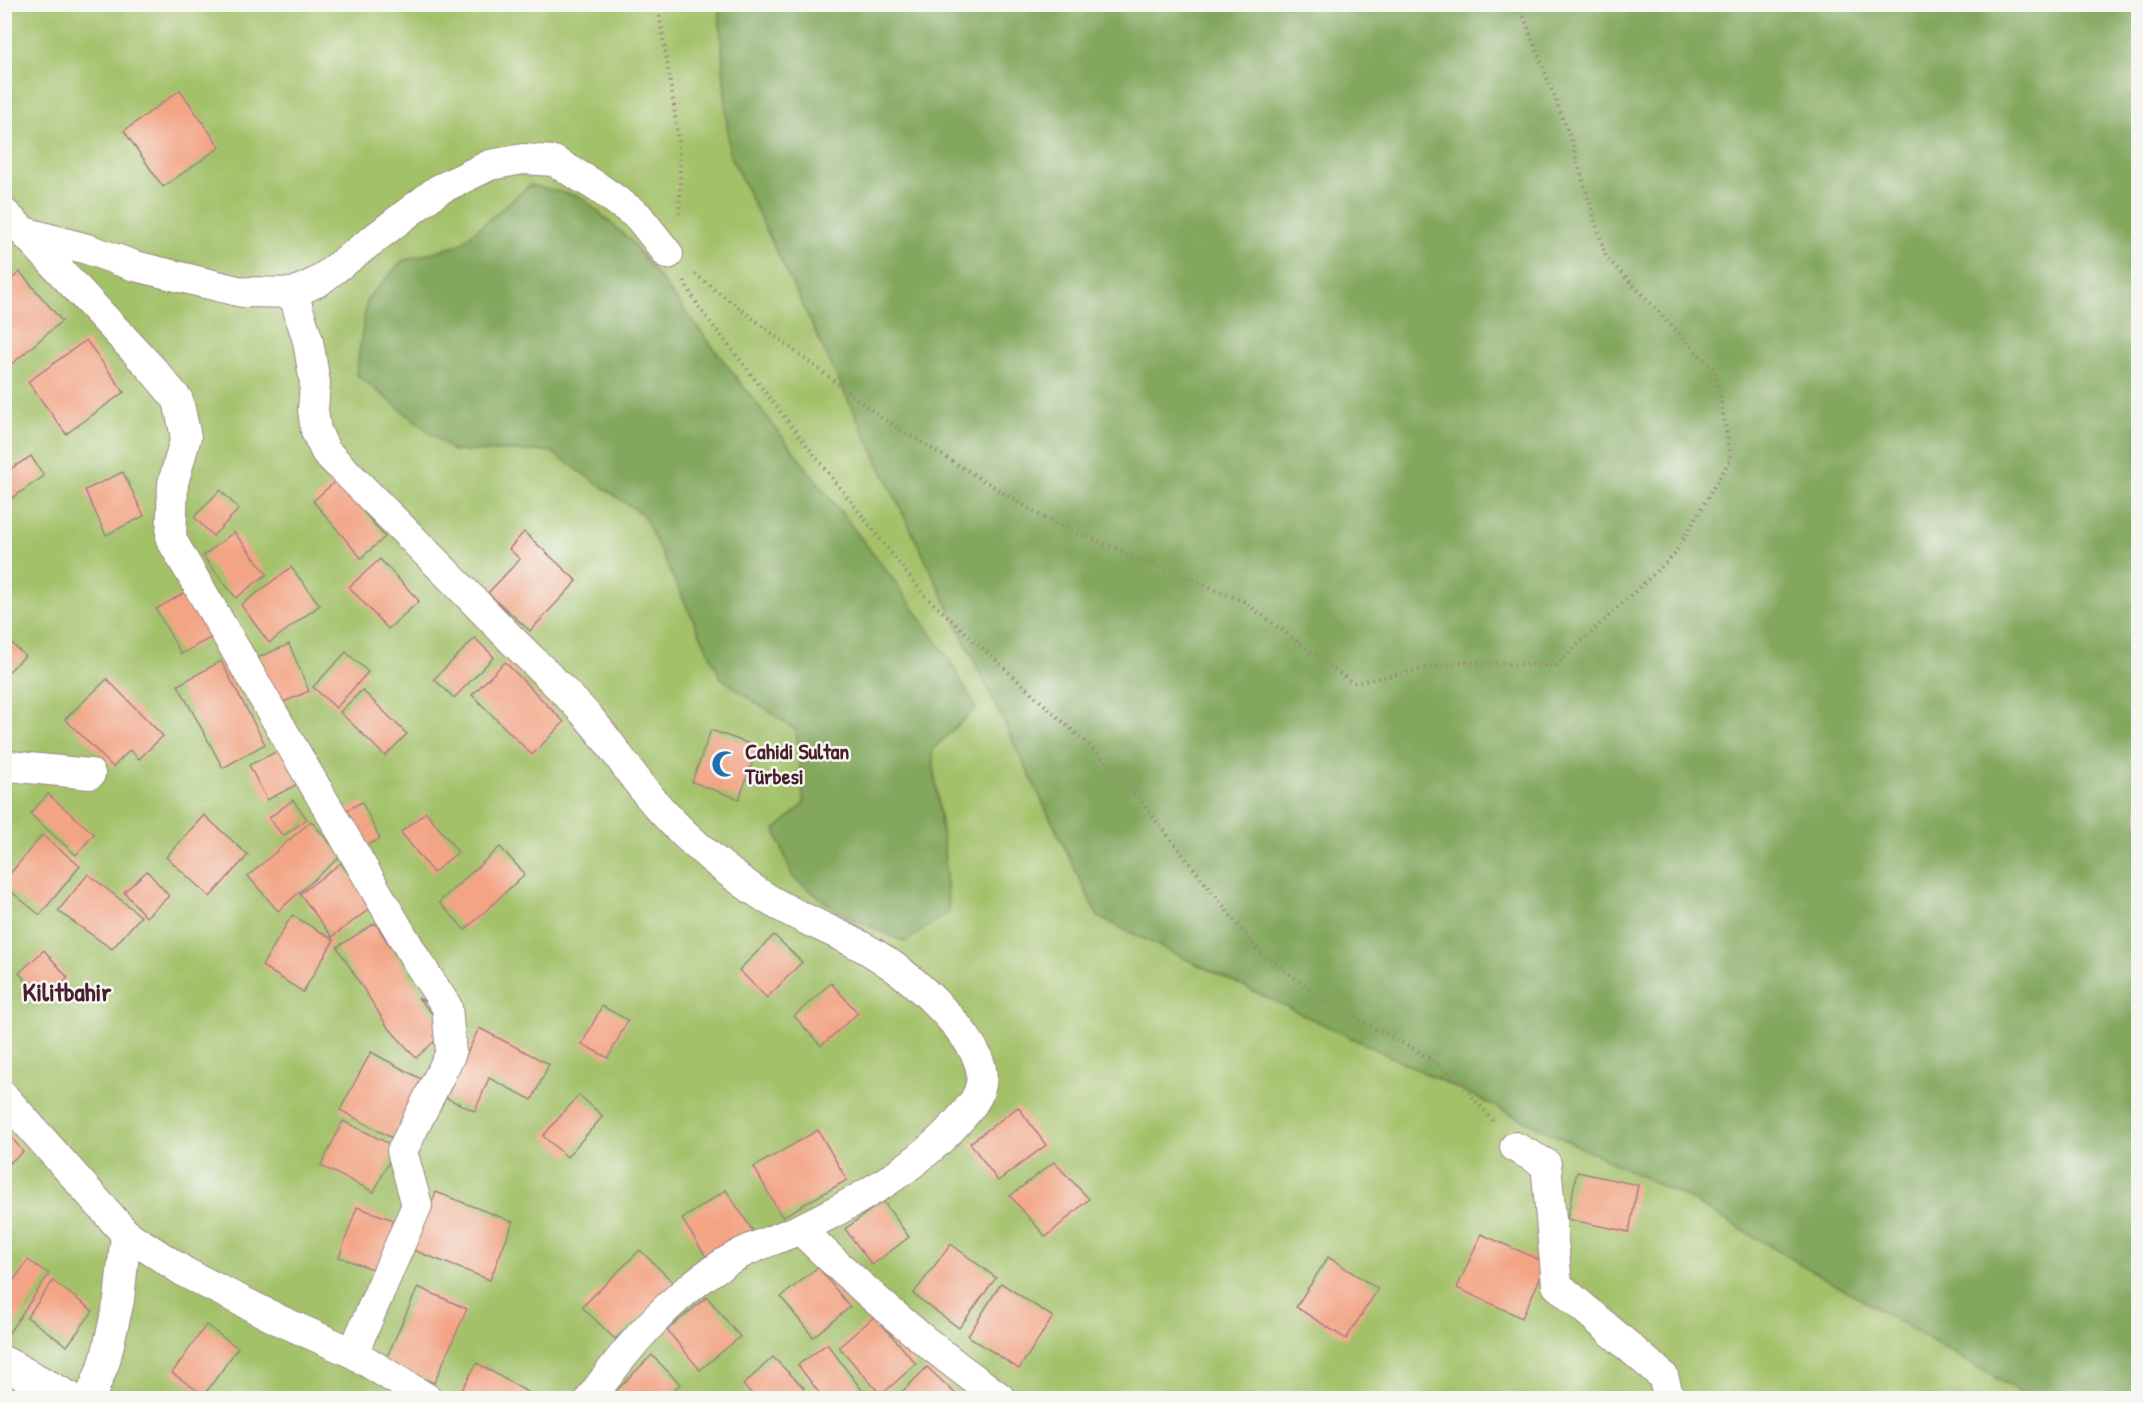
<svg xmlns="http://www.w3.org/2000/svg" width="2143" height="1403" font-family="'Patrick Hand',sans-serif">
	<style>
		.green { fill: #a3c169; stroke: #76704a; stroke-width: 1.5 }
		.forest { fill: #82a75d; stroke: #666344; stroke-width: 1.5 }
		.building { fill: #f3a485 }
		.lines { fill: none; stroke-linecap: round; stroke-linejoin: round }
		.minor-casing { stroke: #9f8480; stroke-width: 32 }
		.tertiary-casing { stroke: #9f8480; stroke-width: 35 }
		.path { stroke: #9f8480; stroke-width: 4; stroke-dasharray: 1.5 4.5; stroke-linecap: butt }
		.minor { stroke: #fff; stroke-width: 30 }
		.tertiary { stroke: #fff; stroke-width: 33 }
		.labels { text-anchor: middle; dominant-baseline: central; stroke-width: 5; stroke-linejoin: round; paint-order: stroke }
		.poi-label { font-size: 22px; font-weight: bold; fill: #4a1f2b; stroke: #f6f6f2; text-anchor: start }
		.quarter-label { font-size: 26px; font-weight: bold; fill: #4a1f2b; stroke: #f6f6f2 }
	</style>
	<rect width="100%" height="100%" fill="#f6f6f2"/>
	<filter id="ink" filterUnits="userSpaceOnUse"><feTurbulence type="fractalNoise" baseFrequency=".0167" numOctaves="2"/><feDisplacementMap in="SourceGraphic" scale="12" xChannelSelector="R" yChannelSelector="G"/><feConvolveMatrix kernelMatrix="1 2 1 2 8 2 1 2 1" color-interpolation-filters="sRGB"/></filter>
	<filter id="wash" filterUnits="userSpaceOnUse"><feTurbulence type="fractalNoise" baseFrequency=".008" numOctaves="4" result="noise"/><feDisplacementMap in="SourceGraphic" scale="24" xChannelSelector="R" yChannelSelector="G"/><feGaussianBlur stdDeviation="1.35" result="paint"/><feColorMatrix in="noise" values="0 0 0 0 0 0 0 0 0 0 0 0 0 0 0 0 0 1.4 0 .05"/><feComposite in="paint" operator="in"/></filter>
	<g filter="url(#wash)">
		<rect width="100%" height="100%" fill="#f4e8d6"/>
		<rect class="green" x="5" y="5" width="2133" height="1393"/>
		<g class="forest">
			<polygon points="719,5 2138,5 2138,1398 2030,1398 1691,1200 1098,917 729,153"/>
			<polygon points="530,185 581,197 630,240 898,586 948,658 976,708 932,750 944,849 949,912 905,942 844,915 793,878 775,830 804,804 796,730 721,678 643,515 550,451 453,451 356,374 367,299 402,261 459,245"/>
		</g>
		<g id="blocks">
			<g class="building">
				<polygon points="180,90 220,147 163,187 124,131"/>
				<polygon points="20,272 62,321 6,369 4,285"/>
				<polygon points="86,340 124,392 66,434 28,382"/>
				<polygon points="31,456 44,476 12,498 4,487 4,473"/>
				<polygon points="123,472 144,516 106,535 85,490"/>
				<polygon points="337,480 385,537 361,558 313,501"/>
				<polygon points="220,490 239,509 213,536 194,517"/>
				<polygon points="234,532 267,574 236,598 203,556"/>
				<polygon points="524,532 577,581 530,631 488,593 520,559 509,549"/>
				<polygon points="380,559 419,601 388,629 349,587"/>
				<polygon points="291,567 320,605 269,643 241,605"/>
				<polygon points="189,590 214,636 181,654 156,609"/>
				<polygon points="4,636 25,656 4,676"/>
				<polygon points="475,638 494,657 454,698 434,679"/>
				<polygon points="289,644 309,691 277,705 257,658"/>
				<polygon points="346,652 368,672 336,708 313,687"/>
				<polygon points="221,661 265,744 223,768 178,685"/>
				<polygon points="505,662 564,722 532,755 472,695"/>
				<polygon points="107,679 163,736 139,759 130,750 113,767 65,719"/>
				<polygon points="362,690 407,734 385,756 340,712"/>
				<polygon points="711,730 758,747 739,799 692,782"/>
				<polygon points="280,750 298,784 267,800 249,765"/>
				<polygon points="48,794 94,834 76,855 30,814"/>
				<polygon points="293,800 307,819 283,836 269,818"/>
				<polygon points="362,802 380,839 358,849 341,813"/>
				<polygon points="426,812 458,852 433,873 401,832"/>
				<polygon points="204,815 248,855 210,897 166,857"/>
				<polygon points="311,821 341,856 278,911 248,876"/>
				<polygon points="42,835 80,866 40,915 4,886 4,881"/>
				<polygon points="500,847 525,874 465,930 439,902"/>
				<polygon points="341,863 372,907 332,937 300,894"/>
				<polygon points="147,871 169,896 146,917 124,892"/>
				<polygon points="88,874 141,916 112,949 58,911"/>
				<polygon points="292,915 334,940 303,992 262,966"/>
				<polygon points="375,923 426,1002 418,998 447,1030 416,1058 387,1026 337,947"/>
				<polygon points="774,935 802,962 767,998 739,970"/>
				<polygon points="44,950 68,978 43,1000 19,973"/>
				<polygon points="831,983 858,1013 821,1046 794,1016"/>
				<polygon points="602,1006 628,1020 608,1058 582,1044"/>
				<polygon points="479,1028 549,1064 532,1100 489,1078 475,1111 446,1098"/>
				<polygon points="371,1052 423,1080 392,1138 340,1110"/>
				<polygon points="579,1095 603,1116 567,1157 543,1136"/>
				<polygon points="1018,1107 1046,1145 998,1181 970,1143"/>
				<polygon points="343,1121 396,1147 374,1192 321,1166"/>
				<polygon points="4,1127 23,1152 4,1167"/>
				<polygon points="818,1130 847,1180 782,1217 754,1167"/>
				<polygon points="1054,1162 1089,1199 1046,1237 1010,1196"/>
				<polygon points="1577,1172 1638,1185 1629,1232 1567,1219"/>
				<polygon points="726,1190 753,1231 708,1260 682,1219"/>
				<polygon points="436,1192 513,1222 490,1280 413,1250"/>
				<polygon points="883,1201 909,1237 872,1265 845,1229"/>
				<polygon points="357,1207 402,1223 383,1273 339,1257"/>
				<polygon points="1481,1234 1547,1263 1522,1318 1457,1288"/>
				<polygon points="951,1244 996,1278 959,1328 913,1294"/>
				<polygon points="640,1250 676,1285 615,1339 582,1307"/>
				<polygon points="1328,1257 1378,1289 1346,1339 1296,1307"/>
				<polygon points="28,1260 49,1274 4,1340 4,1294"/>
				<polygon points="818,1267 850,1307 813,1337 781,1297"/>
				<polygon points="53,1281 93,1311 67,1346 27,1317"/>
				<polygon points="1001,1283 1053,1317 1019,1369 968,1336"/>
				<polygon points="418,1287 467,1309 434,1383 385,1361"/>
				<polygon points="707,1297 740,1337 700,1370 667,1330"/>
				<polygon points="875,1316 916,1364 881,1395 839,1347"/>
				<polygon points="206,1325 238,1348 204,1395 172,1373"/>
				<polygon points="827,1344 868,1398 823,1398 798,1365"/>
				<polygon points="652,1355 680,1384 666,1398 609,1398"/>
				<polygon points="773,1357 804,1388 793,1398 756,1398 743,1385"/>
				<polygon points="477,1363 536,1397 535,1398 457,1398"/>
				<polygon points="927,1367 960,1398 896,1398"/>
			</g>
		</g>
	</g>
	<g filter="url(#ink)">
		<use href="#blocks" fill-opacity="0" stroke="#9f8480" stroke-width="1.5"/>
		<g class="lines">
			<defs>
				<g id="minor">
					<polyline points="4,213 24,232 87,249 135,266 242,292 293,293 319,281 438,190 490,165 523,159 554,161 596,186 638,216 668,254"/>
					<polyline points="24,232 152,369 178,400 186,437 173,483 171,539 417,961 447,1007 451,1053 402,1151 417,1205 353,1353"/>
					<path d="M 293,293 L 308,341 L 315,383 L 313,410 L 316,431 L 326,452 C 389,515 452,578 514,642 C 539,667 566,692 590,719 C 615,748 635,782 661,810 C 690,842 730,875 766,898 C 805,922 850,936 887,962 C 916,981 974,1034 981,1069 C 983,1081 980,1093 973,1103 C 931,1160 863,1199 800,1229 C 780,1238 759,1244 740,1254 C 678,1287 631,1342 591,1398"/>
					<polyline points="4,763 9,766 90,774"/>
					<polyline points="4,1097 126,1234 186,1273 279,1320 353,1353 426,1398"/>
					<polyline points="1515,1147 1546,1164 1557,1285 1663,1376 1669,1398"/>
					<path d="M 800,1229 C 862,1290 929,1347 1000,1398"/>
					<polyline points="90,1398 105,1361 119,1300 126,1234"/>
				</g>
				<polyline id="tertiary" points="4,1363 69,1398"/>
			</defs>
			<use href="#minor" class="minor-casing"/>
			<use href="#tertiary" class="tertiary-casing"/>
			<g class="path">
				<path d="M 658,4 C 667,73 685,144 679,214"/>
				<polyline points="695,274 883,419 1051,522 1243,601 1353,683 1459,662 1555,666 1674,555 1731,458 1715,371 1606,257 1571,140 1519,4"/>
				<polyline points="684,281 700,309 924,595 1117,771 1258,950 1325,1001 1419,1052 1455,1076 1493,1121"/>
			</g>
			<use href="#minor" class="minor"/>
			<use href="#tertiary" class="tertiary"/>
		</g>
	</g>
	<defs>
		<symbol id="mosque-bare" viewBox="-9 -9 18 18"><path d="M3.5-4.9A6 6 0 1 0 3.5 4.9A5 5 0 1 1 3.5-4.9Z" fill="#1f6fb2" stroke="#f6f6f2" stroke-width="2.5" paint-order="stroke"/></symbol>
	</defs>
	<g fill-rule="evenodd">
		<use href="#mosque-bare" x="706" y="745" width="38" height="38"/>
	</g>
	<g class="labels">
		<g class="poi-label">
			<text x="745" y="751">Cahidi Sultan<tspan x="745" dy="25">Türbesi</tspan></text>
		</g>
		<g class="quarter-label">
			<text x="67" y="991">Kilitbahir</text>
		</g>
	</g>
	<rect width="2143" height="1403" fill="none" stroke="#f6f6f2" stroke-width="24"/>
</svg>
